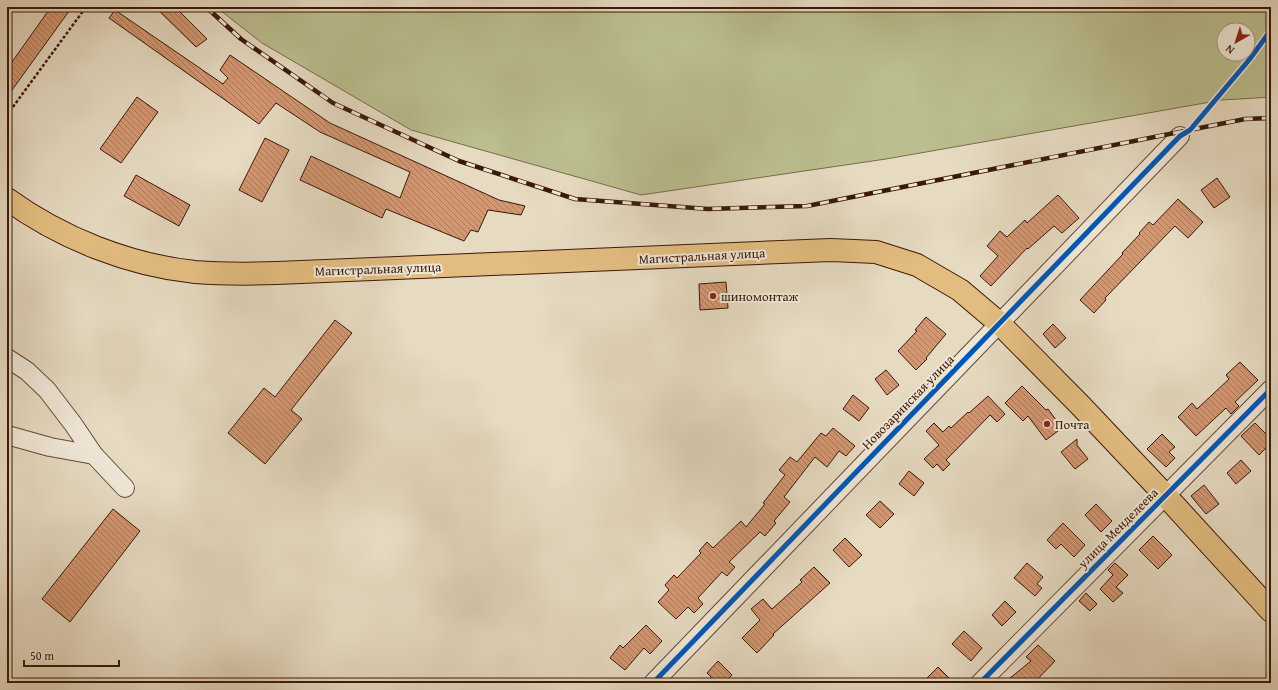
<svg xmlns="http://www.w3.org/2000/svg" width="1278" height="690" font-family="'Gentium Book Plus',serif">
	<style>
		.garden { fill: #bbbe8f; stroke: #7a6b4c; fill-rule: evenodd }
		.building { fill: url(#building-back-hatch); stroke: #3a180a }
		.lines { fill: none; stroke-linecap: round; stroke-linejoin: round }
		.minor-casing { stroke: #654838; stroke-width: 20 }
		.major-casing { stroke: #3a180a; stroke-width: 24 }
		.path { stroke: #3a180a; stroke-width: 2.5; stroke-dasharray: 3 2; stroke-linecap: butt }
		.minor { stroke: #efe7d7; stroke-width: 18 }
		.major { stroke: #e3bd80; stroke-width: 22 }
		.rail-casing { stroke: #3a180a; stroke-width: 4.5 }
		.rail { stroke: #efe7d7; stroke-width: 3; stroke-dasharray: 9; stroke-linecap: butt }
		.cycleway-casing { stroke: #efe7d7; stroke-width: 8 }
		.cycleway { stroke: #0057b8; stroke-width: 5 }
		.poi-dot { fill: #8f2418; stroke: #efe7d7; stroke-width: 1.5 }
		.labels { text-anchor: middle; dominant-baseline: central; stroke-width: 4; stroke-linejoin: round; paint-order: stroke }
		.street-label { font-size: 13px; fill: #3a180a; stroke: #efe7d7 }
		.poi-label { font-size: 13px; fill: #3a180a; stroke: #efe7d7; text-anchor: start }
	</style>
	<defs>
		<pattern id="building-back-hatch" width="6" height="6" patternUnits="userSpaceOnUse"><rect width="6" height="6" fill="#d39772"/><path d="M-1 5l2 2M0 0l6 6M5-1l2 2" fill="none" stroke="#ac7a5c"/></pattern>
	</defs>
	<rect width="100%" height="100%" fill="#e6dac1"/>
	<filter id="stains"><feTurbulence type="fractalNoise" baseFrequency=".005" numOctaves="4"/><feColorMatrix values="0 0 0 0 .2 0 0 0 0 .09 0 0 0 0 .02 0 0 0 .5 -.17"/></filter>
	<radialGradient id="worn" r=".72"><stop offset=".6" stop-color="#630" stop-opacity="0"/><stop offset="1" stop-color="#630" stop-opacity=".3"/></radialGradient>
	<path class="garden" d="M 216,7 L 1271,7 L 1271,97 L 1222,100 L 886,159 L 641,195 L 411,130 L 262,43 ZM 1224,30 L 1248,30 L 1248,54 L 1224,54 Z"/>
	<g class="building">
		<polygon points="51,7 72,7 7,97 7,69"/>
		<polygon points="155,7 175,7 207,39 196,47"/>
		<polygon points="115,10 223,84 228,78 220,70 230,55 330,123 499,200 525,206 521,215 488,210 478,232 471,230 464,241 386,209 382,218 300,180 311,156 400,198 410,172 320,132 276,103 259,124 109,18"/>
		<polygon points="137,97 158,112 121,163 100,149"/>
		<polygon points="265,138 289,150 262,202 239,190"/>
		<polygon points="136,175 190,205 179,226 124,196"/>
		<polygon points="1217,178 1230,197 1214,208 1201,190"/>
		<polygon points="1058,195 1079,218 1062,233 1054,226 1028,249 1027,248 991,286 980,276 998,256 987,246 1000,231 1007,237 1025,220 1027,223"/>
		<polygon points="1178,199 1203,222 1188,238 1175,226 1105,298 1106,300 1094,313 1080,300 1123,254 1122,253 1140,234 1139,233 1149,222 1153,225"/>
		<polygon points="726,282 728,308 700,310 699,284"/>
		<polygon points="926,317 946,334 926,358 927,359 916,370 898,351 917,331 915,330"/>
		<polygon points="335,320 352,333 291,410 302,419 265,464 228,433 264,388 275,397"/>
		<polygon points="1053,324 1066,338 1055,348 1043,334"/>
		<polygon points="1240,362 1258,380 1235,402 1239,406 1231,414 1226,408 1196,436 1178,417 1192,403 1197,409 1229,379 1226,375"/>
		<polygon points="886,370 899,385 887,395 875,379"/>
		<polygon points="1022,386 1046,410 1048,409 1062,428 1046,440 1028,416 1023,421 1005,403"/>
		<polygon points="853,395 869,408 859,421 843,409"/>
		<polygon points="988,396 1005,414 997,422 990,415 946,460 950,464 943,471 937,464 933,468 924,459 939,445 926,431 934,423 943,432 949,426 951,428 968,412 969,413"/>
		<polygon points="1255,423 1271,439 1271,443 1259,455 1241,436"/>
		<polygon points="833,428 855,446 846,456 839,451 827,467 815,457 784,497 790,502 774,521 776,523 765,536 760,532 729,562 735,567 727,576 722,572 698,598 703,604 694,613 688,607 676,619 658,602 669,590 665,585 674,575 677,578 701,553 699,551 707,542 713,548 741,521 746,527 765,504 763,503 785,475 779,470 790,457 797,462 821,433 826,436"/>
		<polygon points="1162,434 1175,447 1169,452 1175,458 1166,467 1147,449"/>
		<polygon points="1077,439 1077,445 1088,459 1075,469 1061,452"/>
		<polygon points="1241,460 1251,471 1236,484 1227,473"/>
		<polygon points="909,471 924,483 914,496 899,484"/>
		<polygon points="1204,485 1219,504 1206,514 1191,496"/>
		<polygon points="880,501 894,514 880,528 866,515"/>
		<polygon points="1096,504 1112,521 1101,532 1085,515"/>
		<polygon points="113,509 140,531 70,622 42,599"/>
		<polygon points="1063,523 1085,545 1074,557 1061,544 1056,549 1047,540"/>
		<polygon points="1153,536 1172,555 1158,569 1139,550"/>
		<polygon points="845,538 862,555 849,567 833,550"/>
		<polygon points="1027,563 1043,577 1037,584 1042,588 1035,596 1014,578"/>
		<polygon points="1115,563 1128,575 1116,587 1123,593 1113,602 1100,589 1113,575 1108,570"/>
		<polygon points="814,567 830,583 773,634 774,635 757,653 742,638 760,620 751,609 763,599 772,609 802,582 800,580"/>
		<polygon points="1086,593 1097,604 1090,611 1079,601"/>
		<polygon points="1005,601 1016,612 1002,626 992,615"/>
		<polygon points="646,625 662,641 650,654 644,648 625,670 610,658 620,645 623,648"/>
		<polygon points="964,631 982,648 971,661 952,644"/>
		<polygon points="1038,645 1055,661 1034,683 1004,683 1031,661 1026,657"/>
		<polygon points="718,661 732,675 724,683 717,683 707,673"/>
		<polygon points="938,667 954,683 922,683"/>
	</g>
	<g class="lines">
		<defs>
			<g id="minor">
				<polyline points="7,358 27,371 47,390 73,424 94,455 125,488"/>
				<polyline points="7,435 50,447 94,455"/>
				<polyline points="653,683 1180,136"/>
				<polyline points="980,683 1271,389"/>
			</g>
			<path id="major" d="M 7,199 C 61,238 128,265 195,272 C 222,274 250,274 277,273 L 831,250 L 876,252 L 917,265 L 960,290 L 999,323 L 1082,407 L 1165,495 L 1271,611"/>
		</defs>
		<use href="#minor" class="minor-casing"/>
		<use href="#major" class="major-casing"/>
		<polyline class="path" points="7,115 86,7"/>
		<use href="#minor" class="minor"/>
		<use href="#major" class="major"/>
		<defs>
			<polyline id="rail" points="206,7 241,39 333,103 459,161 575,199 708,209 807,206 1245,119 1271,118"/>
		</defs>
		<use href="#rail" class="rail-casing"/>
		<use href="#rail" class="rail"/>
		<defs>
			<g id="cycleway">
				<polyline points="653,683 1180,136 1190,130 1249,60 1271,30"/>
				<polyline points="980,683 1271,389"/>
			</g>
		</defs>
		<use href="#cycleway" class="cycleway-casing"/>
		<use href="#cycleway" class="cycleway"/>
	</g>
	<g class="poi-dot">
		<circle cx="713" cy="296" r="4"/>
		<circle cx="1047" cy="424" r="4"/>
	</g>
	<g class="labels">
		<g class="street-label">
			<text transform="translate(702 256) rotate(-3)">Магистральная улица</text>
			<text transform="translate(378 269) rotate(-2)">Магистральная улица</text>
			<text transform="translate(908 402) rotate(-46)">Новозаринская улица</text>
			<text transform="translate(1118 528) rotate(-45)">улица Менделеева</text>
		</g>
		<g class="poi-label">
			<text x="721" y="296">шиномонтаж</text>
			<text x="1055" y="424">Почта</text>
		</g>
	</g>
	<rect width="1278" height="690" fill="none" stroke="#e6dac1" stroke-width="24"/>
	<rect x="8" y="8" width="1262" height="674" fill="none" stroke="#3a180a" stroke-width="2"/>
	<rect x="12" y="12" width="1254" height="666" fill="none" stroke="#3a180a"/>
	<g transform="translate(1236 42) rotate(219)"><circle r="19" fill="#efe7d7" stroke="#a79485"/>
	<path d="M0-3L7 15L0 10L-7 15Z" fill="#8f2418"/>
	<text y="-6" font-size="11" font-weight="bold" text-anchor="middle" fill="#3a180a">N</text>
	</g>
	<path d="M24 660v6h95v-6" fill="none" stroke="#3a180a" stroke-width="2"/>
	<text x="30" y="660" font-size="12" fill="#3a180a" stroke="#efe7d7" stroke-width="3" paint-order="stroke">50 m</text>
	<rect width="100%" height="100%" filter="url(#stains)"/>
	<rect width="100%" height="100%" fill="url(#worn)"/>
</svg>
